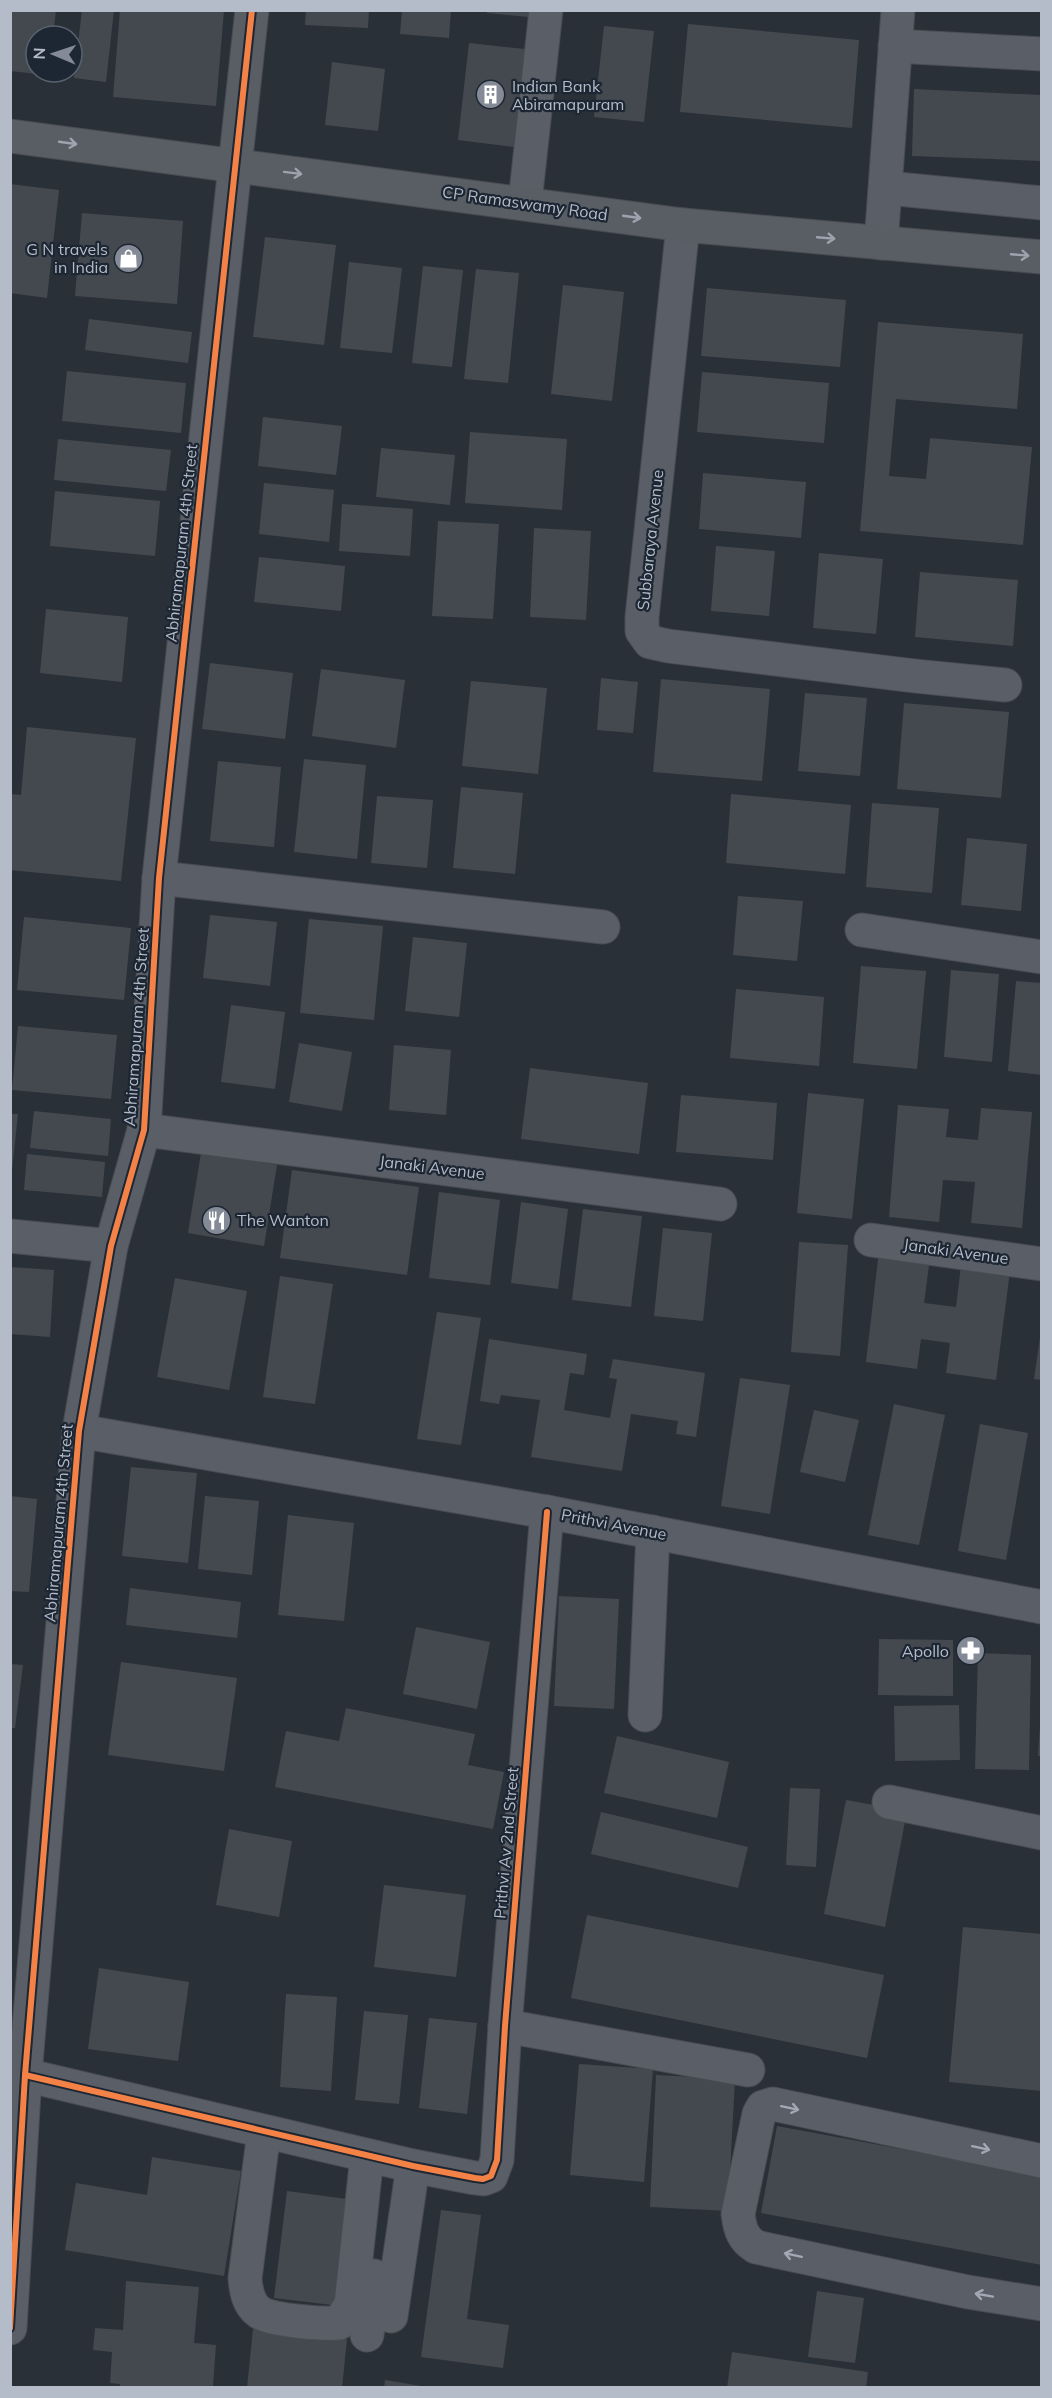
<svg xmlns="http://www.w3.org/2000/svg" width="1052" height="2398" font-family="Mulish,sans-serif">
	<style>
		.building { fill: #444950 }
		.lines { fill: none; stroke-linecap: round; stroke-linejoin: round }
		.street-casing { stroke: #484c53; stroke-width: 35 }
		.secondary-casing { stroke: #484c53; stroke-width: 35 }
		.street { stroke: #5a5e66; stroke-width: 33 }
		.secondary { stroke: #595d64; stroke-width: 33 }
		.cycleway-casing { stroke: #1d2633; stroke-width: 10 }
		.cycleway { stroke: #f48246; stroke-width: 6 }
		.oneway { stroke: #9da4b0 }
		.oneway2 { stroke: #a2a9b5 }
		.labels { text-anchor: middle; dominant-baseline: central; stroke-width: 4.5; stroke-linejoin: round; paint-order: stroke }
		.poi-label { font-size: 16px; fill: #b4bcc9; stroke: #1d2633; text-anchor: start }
		.street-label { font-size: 16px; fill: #b4bcc9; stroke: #1d2633 }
	</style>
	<rect width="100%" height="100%" fill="#2a3038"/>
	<g class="building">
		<polygon points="10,10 56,10 53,36 36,36 36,72 49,72 48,75 10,71"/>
		<polygon points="82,10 114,10 106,82 74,78"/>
		<polygon points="120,10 224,10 216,106 113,97"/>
		<polygon points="306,10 369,10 368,28 305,25"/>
		<polygon points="402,10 451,10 449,38 400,34"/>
		<polygon points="487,10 530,10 529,17 487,13"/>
		<polygon points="688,24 859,40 852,128 680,112"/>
		<polygon points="604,26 654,31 644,122 594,117"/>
		<polygon points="469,43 525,49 514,147 458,140"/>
		<polygon points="332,62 385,69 378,131 325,125"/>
		<polygon points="914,89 1042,95 1042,161 912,156"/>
		<polygon points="10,184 59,190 47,298 10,293"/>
		<polygon points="82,213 183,221 177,304 75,296"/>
		<polygon points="265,237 336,245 324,345 253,337"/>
		<polygon points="349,262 402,268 392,353 340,348"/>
		<polygon points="423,266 463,270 452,367 412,363"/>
		<polygon points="476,269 519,273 508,383 464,379"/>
		<polygon points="563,285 624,292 612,401 551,394"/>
		<polygon points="707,288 846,300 840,367 701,356"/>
		<polygon points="89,319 192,332 188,363 85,350"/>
		<polygon points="878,322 1023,334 1017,409 896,399 889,476 926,479 930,438 1032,447 1023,545 860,531"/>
		<polygon points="67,371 186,383 181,433 62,421"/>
		<polygon points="702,372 829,383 824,443 697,432"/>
		<polygon points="263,417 342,426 336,475 258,466"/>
		<polygon points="470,432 567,439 562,510 465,503"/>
		<polygon points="58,439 171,450 166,491 54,480"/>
		<polygon points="381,448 455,455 450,505 376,497"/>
		<polygon points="703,473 806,482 801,538 699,529"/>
		<polygon points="264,483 334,490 329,542 259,534"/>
		<polygon points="55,491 160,501 155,556 50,546"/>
		<polygon points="342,504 413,509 410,556 339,551"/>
		<polygon points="438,521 499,524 493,619 432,616"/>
		<polygon points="534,528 591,531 586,620 530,617"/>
		<polygon points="716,546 775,551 769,616 711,611"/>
		<polygon points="819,553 883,559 876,634 813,628"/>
		<polygon points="259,557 345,566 341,611 254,602"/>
		<polygon points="920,572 1018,580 1013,646 915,637"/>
		<polygon points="46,609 128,617 122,682 40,673"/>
		<polygon points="210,663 293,673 285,739 202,729"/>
		<polygon points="321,669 405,680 396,748 312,736"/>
		<polygon points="601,678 638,682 633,733 597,730"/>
		<polygon points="661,679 770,689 762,781 653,772"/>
		<polygon points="471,681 547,688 538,774 462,766"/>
		<polygon points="805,693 867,698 860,776 798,771"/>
		<polygon points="904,703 1009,712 1001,798 897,789"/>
		<polygon points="27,727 136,738 121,881 10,870 10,794 21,795"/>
		<polygon points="304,759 366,765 357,859 294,852"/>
		<polygon points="218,761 281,767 274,847 210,841"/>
		<polygon points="461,787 523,793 515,874 453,868"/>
		<polygon points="731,794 851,805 845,874 726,863"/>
		<polygon points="377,796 433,800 427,868 371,863"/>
		<polygon points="872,803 939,808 932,893 866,887"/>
		<polygon points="967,838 1027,844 1021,911 961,905"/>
		<polygon points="738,896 803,901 797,961 733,955"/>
		<polygon points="210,915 277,922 270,986 203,978"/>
		<polygon points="24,917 131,928 124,1000 17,990"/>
		<polygon points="309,919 383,926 374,1020 300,1013"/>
		<polygon points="413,937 467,943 459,1017 405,1011"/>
		<polygon points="861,966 926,971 917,1069 853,1063"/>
		<polygon points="951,970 999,974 992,1062 944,1057"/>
		<polygon points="1016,981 1042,983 1042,1075 1008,1071"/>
		<polygon points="736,989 824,997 819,1066 730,1058"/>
		<polygon points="231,1005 285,1012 275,1089 221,1082"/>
		<polygon points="18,1026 117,1035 111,1099 12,1090"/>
		<polygon points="299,1043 352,1052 342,1111 289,1102"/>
		<polygon points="394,1045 451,1050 446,1115 389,1110"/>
		<polygon points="530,1068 648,1083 639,1154 521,1139"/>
		<polygon points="808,1093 864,1099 852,1219 797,1213"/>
		<polygon points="681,1095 777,1103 773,1160 676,1152"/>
		<polygon points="898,1105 949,1109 946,1137 978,1140 981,1108 1032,1112 1022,1228 971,1223 975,1182 943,1180 939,1222 889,1217"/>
		<polygon points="34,1111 111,1119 108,1156 30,1148"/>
		<polygon points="10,1114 18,1114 12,1170 10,1170"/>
		<polygon points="201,1153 277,1165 264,1246 188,1233"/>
		<polygon points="27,1154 105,1162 102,1197 24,1190"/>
		<polygon points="292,1170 419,1187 407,1275 280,1258"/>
		<polygon points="439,1192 500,1200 490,1285 429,1278"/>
		<polygon points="521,1202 568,1209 558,1289 511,1283"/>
		<polygon points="583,1209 642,1216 631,1307 572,1300"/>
		<polygon points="663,1228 712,1233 703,1321 654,1316"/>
		<polygon points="799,1242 848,1245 840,1356 791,1352"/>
		<polygon points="879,1251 930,1258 924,1303 956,1307 961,1265 1010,1271 996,1380 946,1373 950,1343 921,1339 917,1369 866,1362"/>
		<polygon points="10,1267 54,1270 50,1337 10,1334"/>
		<polygon points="280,1276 333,1284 315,1404 263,1397"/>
		<polygon points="175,1278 247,1291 229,1390 157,1377"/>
		<polygon points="437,1312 481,1318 461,1445 417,1439"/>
		<polygon points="1040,1338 1042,1338 1042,1380 1034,1379"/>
		<polygon points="489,1339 587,1354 584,1375 570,1373 564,1410 610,1418 617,1379 609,1378 613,1359 705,1373 696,1437 676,1434 678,1421 631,1414 622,1471 531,1457 540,1400 501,1395 499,1404 480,1401"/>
		<polygon points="740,1378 790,1385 770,1514 721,1506"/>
		<polygon points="894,1404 945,1415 919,1545 868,1535"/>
		<polygon points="814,1410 859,1420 845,1482 800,1472"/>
		<polygon points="980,1424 1028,1433 1006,1560 958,1551"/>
		<polygon points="131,1467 197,1473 188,1563 122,1556"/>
		<polygon points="10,1496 37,1499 29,1592 10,1591"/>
		<polygon points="205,1496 259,1501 252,1575 198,1569"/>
		<polygon points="288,1515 354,1523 344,1621 278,1615"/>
		<polygon points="130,1588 241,1602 237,1638 126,1625"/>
		<polygon points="559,1596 619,1599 614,1709 554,1706"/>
		<polygon points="416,1627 490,1642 477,1709 403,1694"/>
		<polygon points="879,1639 953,1640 953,1696 878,1695"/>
		<polygon points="978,1653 1031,1655 1029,1770 975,1769"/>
		<polygon points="121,1662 237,1678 224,1771 108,1755"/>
		<polygon points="10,1664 23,1665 15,1728 10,1728"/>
		<polygon points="959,1705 960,1760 895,1761 894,1706"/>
		<polygon points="346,1708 475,1734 468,1765 504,1772 493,1829 275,1787 286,1731 339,1741"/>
		<polygon points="1040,1726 1042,1726 1042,1756 1038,1756"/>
		<polygon points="617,1736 729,1762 717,1818 604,1793"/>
		<polygon points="790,1788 820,1789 816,1867 786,1865"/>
		<polygon points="846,1800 907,1811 885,1927 824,1914"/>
		<polygon points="601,1812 748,1847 738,1888 591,1854"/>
		<polygon points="229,1829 292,1841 279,1917 216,1905"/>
		<polygon points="384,1885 466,1895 456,1977 374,1967"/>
		<polygon points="587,1915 884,1975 867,2058 571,1998"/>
		<polygon points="963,1927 1042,1934 1042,2091 949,2082"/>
		<polygon points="99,1968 189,1982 178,2061 88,2049"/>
		<polygon points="286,1994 337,1997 331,2091 280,2087"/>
		<polygon points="364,2011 408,2015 399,2104 355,2100"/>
		<polygon points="429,2018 477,2023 467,2114 419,2108"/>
		<polygon points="579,2064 653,2069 644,2182 570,2175"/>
		<polygon points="656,2075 735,2079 728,2211 650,2207"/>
		<polygon points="777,2126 1042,2175 1042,2265 761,2213"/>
		<polygon points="152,2157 241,2171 224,2276 65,2250 76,2183 147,2195"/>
		<polygon points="287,2191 354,2200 340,2306 274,2298"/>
		<polygon points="441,2210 481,2215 467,2319 509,2325 503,2368 421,2357"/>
		<polygon points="126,2281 199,2287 194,2343 216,2345 213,2386 120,2388 120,2384 110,2383 112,2352 93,2350 95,2328 123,2330"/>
		<polygon points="817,2291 864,2298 855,2363 808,2357"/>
		<polygon points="253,2329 347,2339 342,2388 247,2388"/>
		<polygon points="732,2352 868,2372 866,2388 727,2388"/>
		<polygon points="385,2380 421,2386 421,2388 384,2388"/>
	</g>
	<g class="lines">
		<defs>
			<g id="street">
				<polyline points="895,46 1042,54"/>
				<polyline points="887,188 1042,203"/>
				<polyline points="525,202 546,10"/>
				<polyline points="683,225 642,617 642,631 650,642 668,646 915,676 1005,685"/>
				<polyline points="881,243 898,10"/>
				<polyline points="159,878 603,927"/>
				<polyline points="862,930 1042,957"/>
				<polyline points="144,1130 720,1204"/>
				<polyline points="10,1236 111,1246"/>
				<polyline points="871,1240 1042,1264"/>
				<polyline points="79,1431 547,1512 1042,1607"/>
				<polyline points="645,1715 653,1532"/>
				<polyline points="889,1802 1042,1833"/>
				<polyline points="505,2026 748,2070"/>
				<polyline points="25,2075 413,2166 475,2178 483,2179 491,2176 497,2160 505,2026 547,1512"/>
				<path d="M 264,2132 L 245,2278 C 246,2291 248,2304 259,2312 C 273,2321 322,2324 339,2323 L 351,2305 L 367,2156"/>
				<path d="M 1042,2161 L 773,2104 L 763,2107 L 759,2114 L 738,2214 C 740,2230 743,2239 756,2247 L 968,2292 L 1042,2304"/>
				<polyline points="391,2316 413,2166"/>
				<polyline points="10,2328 25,2075 79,1431 111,1246 144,1130 159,878 235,166"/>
				<polyline points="367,2335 374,2276"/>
			</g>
			<g id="secondary">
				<polyline points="10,136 683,225 1042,257"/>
				<polyline points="235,166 252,10"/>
			</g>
		</defs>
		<use href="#street" class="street-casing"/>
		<use href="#secondary" class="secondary-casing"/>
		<use href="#street" class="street"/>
		<use href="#secondary" class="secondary"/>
		<defs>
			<g id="cycleway">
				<polyline points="25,2075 413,2166 475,2178 483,2179 491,2176 497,2160 505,2026 547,1512"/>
				<polyline points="10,2328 25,2075 79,1431 111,1246 144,1130 159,878 252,10"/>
			</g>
		</defs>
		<use href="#cycleway" class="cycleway-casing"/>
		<use href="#cycleway" class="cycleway"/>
	</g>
	<defs><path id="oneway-shaft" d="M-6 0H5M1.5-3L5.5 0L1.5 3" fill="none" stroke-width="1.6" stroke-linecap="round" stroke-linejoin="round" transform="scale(1.5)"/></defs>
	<g class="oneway">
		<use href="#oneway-shaft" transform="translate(68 143) rotate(8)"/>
		<use href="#oneway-shaft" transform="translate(293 173) rotate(7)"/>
		<use href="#oneway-shaft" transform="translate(632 217) rotate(8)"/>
		<use href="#oneway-shaft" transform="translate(826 238) rotate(5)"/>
		<use href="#oneway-shaft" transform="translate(1020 255) rotate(5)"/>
	</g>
	<g class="oneway2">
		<use href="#oneway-shaft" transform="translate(790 2108) rotate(12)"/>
		<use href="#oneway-shaft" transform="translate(981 2148) rotate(12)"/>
		<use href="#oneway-shaft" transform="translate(793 2255) rotate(-168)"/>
		<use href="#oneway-shaft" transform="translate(984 2295) rotate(-170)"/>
	</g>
	<defs>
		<symbol id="building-disc" viewBox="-11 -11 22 22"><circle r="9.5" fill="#848b96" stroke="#1d2633"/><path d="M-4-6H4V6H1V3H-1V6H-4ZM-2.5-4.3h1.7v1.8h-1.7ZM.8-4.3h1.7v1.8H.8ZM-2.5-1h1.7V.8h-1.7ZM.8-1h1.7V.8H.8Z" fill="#fff"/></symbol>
		<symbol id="shop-disc" viewBox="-11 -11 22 22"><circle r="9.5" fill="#848b96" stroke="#1d2633"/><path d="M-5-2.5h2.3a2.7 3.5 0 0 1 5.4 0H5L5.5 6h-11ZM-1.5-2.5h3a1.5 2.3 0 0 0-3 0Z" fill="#fff"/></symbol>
		<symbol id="restaurant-disc" viewBox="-11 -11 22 22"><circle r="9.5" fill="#848b96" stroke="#1d2633"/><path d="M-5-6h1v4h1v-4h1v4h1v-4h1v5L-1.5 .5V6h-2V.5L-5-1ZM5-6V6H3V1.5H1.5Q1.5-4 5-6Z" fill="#fff"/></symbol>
		<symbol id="pharmacy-disc" viewBox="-11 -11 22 22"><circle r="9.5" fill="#848b96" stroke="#1d2633"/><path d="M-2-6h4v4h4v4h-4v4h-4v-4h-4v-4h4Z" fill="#fff"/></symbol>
	</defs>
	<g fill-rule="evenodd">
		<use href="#building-disc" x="474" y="78" width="33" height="33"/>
		<use href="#shop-disc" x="112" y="242" width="33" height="33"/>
		<use href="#restaurant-disc" x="200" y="1204" width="33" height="33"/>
		<use href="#pharmacy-disc" x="954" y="1634" width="33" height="33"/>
	</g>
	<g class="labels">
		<g class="poi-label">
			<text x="512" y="86">Indian Bank<tspan x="512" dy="18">Abiramapuram</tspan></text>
			<text x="108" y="249" text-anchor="end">G N travels<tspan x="108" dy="18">in India</tspan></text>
			<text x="237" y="1220">The Wanton</text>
			<text x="949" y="1651" text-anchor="end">Apollo</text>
		</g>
		<g class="street-label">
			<text transform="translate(525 203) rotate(8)">CP Ramaswamy Road</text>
			<text transform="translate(650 540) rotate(-84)">Subbaraya Avenue</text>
			<text transform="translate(181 543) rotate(-84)">Abhiramapuram 4th Street</text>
			<text transform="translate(136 1027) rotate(-86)">Abhiramapuram 4th Street</text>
			<text transform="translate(432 1167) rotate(7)">Janaki Avenue</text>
			<text transform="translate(956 1251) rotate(8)">Janaki Avenue</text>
			<text transform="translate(58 1523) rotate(-85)">Abhiramapuram 4th Street</text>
			<text transform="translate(614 1524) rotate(11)">Prithvi Avenue</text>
			<text transform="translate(506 1843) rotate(-85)">Prithvi Av 2nd Street</text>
		</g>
	</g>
	<rect width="1052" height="2398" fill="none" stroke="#b4bcc9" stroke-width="24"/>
	<g transform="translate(54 54) rotate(272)"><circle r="28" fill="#1d2633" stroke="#59626f" stroke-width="1.5"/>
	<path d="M0-4.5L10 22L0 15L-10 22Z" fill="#848b96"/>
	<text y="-9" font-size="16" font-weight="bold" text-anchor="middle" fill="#b4bcc9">N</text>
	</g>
</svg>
